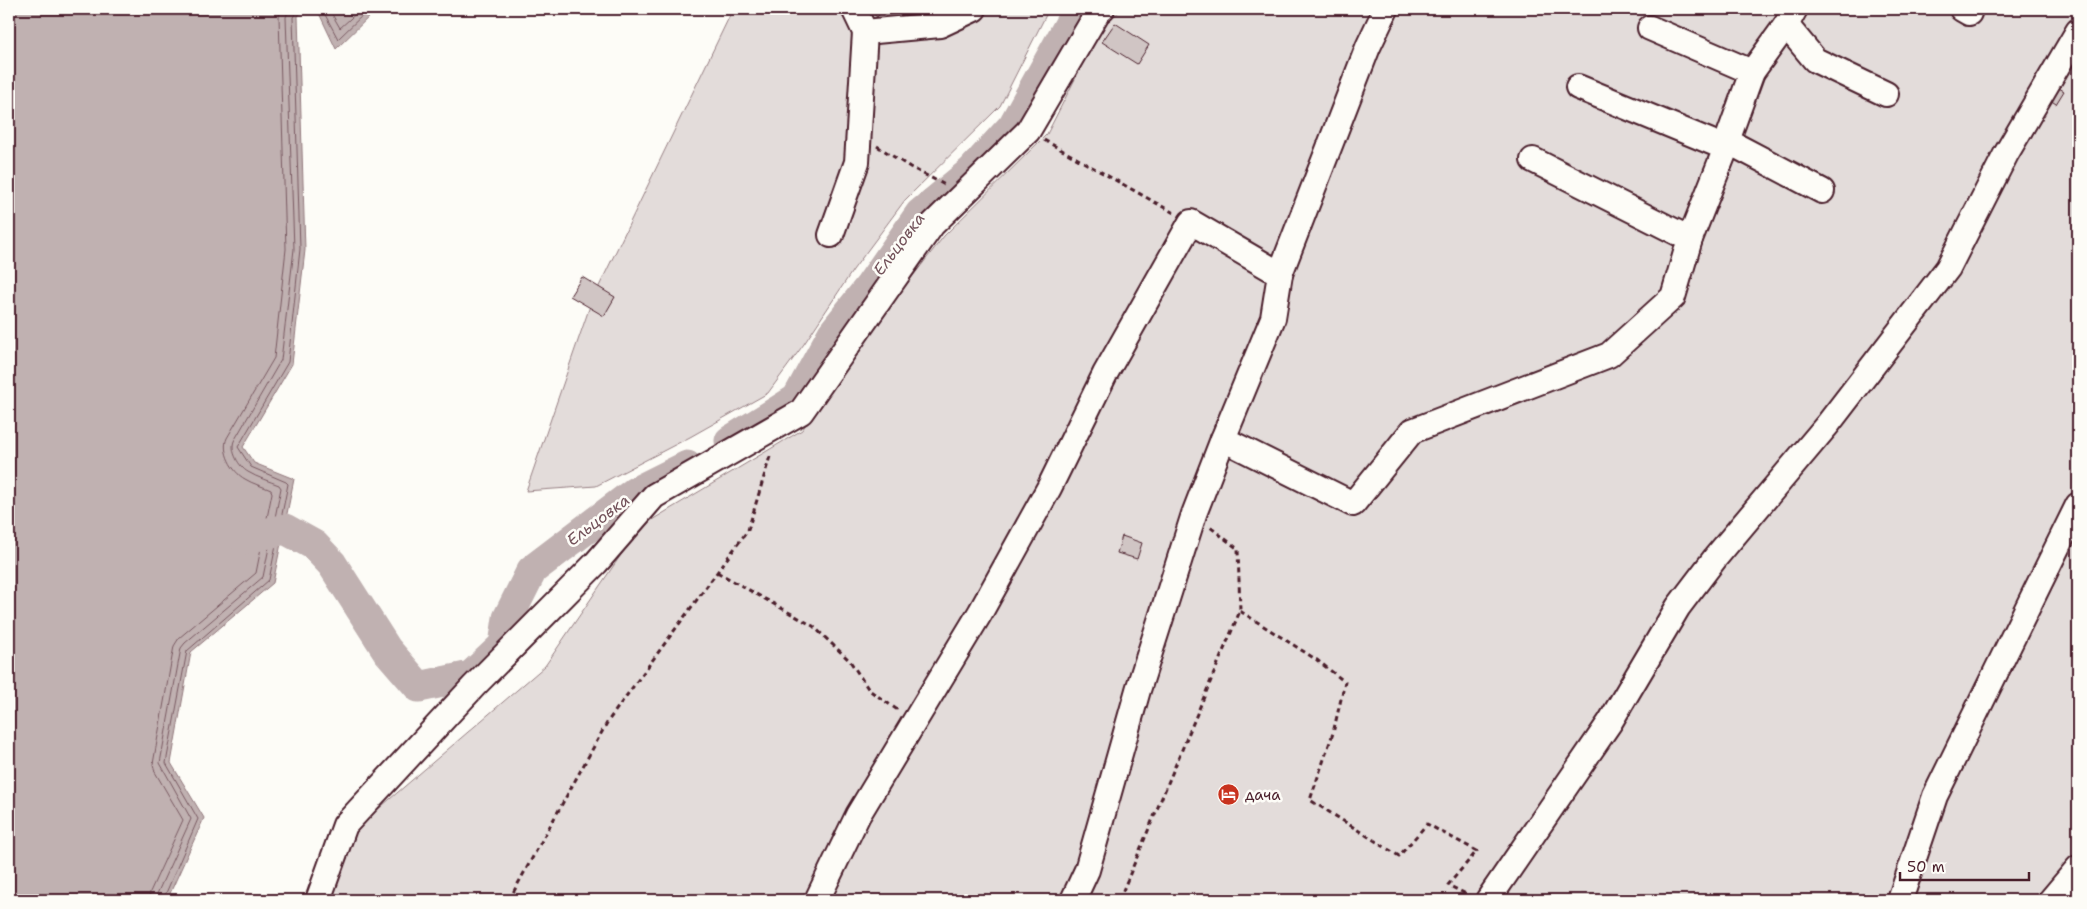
<svg xmlns="http://www.w3.org/2000/svg" width="2087" height="909" font-family="'Shantell Sans',sans-serif">
	<style>
		.green { fill: #e3dcda; stroke: #967e82 }
		.water { fill: #c0b1b1; stroke: #91777b }
		.lines { fill: none; stroke-linecap: round; stroke-linejoin: round }
		.shore { stroke: #795961; stroke-width: 1 }
		.river { stroke: #c0b1b1; stroke-width: 31 }
		.building { fill: #d0c5c4; stroke: #4a1f2b }
		.minor-casing { stroke: #4a1f2b; stroke-width: 28 }
		.path { stroke: #4a1f2b; stroke-width: 3; stroke-dasharray: 5 4; stroke-linecap: butt }
		.minor { stroke: #fdfcf7; stroke-width: 24 }
		.labels { text-anchor: middle; dominant-baseline: central; stroke-width: 5; stroke-linejoin: round; paint-order: stroke }
		.poi-label { font-size: 15px; fill: #4a1f2b; stroke: #fdfcf7; text-anchor: start }
		.water-label { font-size: 16px; font-style: italic; fill: #73525a; stroke: #fdfcf7 }
	</style>
	<rect width="100%" height="100%" fill="#fdfcf7"/>
	<filter id="ink" filterUnits="userSpaceOnUse"><feTurbulence type="fractalNoise" baseFrequency=".02" numOctaves="2"/><feDisplacementMap in="SourceGraphic" scale="10" xChannelSelector="R" yChannelSelector="G"/><feConvolveMatrix kernelMatrix="1 2 1 2 8 2 1 2 1" color-interpolation-filters="sRGB"/></filter>
	<g filter="url(#ink)">
		<g class="green">
			<polygon points="733,9 1049,9 1000,106 905,200 853,270 804,344 768,393 690,437 596,486 526,491 591,303"/>
			<polygon points="1122,9 2078,9 2078,900 326,900 348,835 545,666 640,527 802,430 861,343 944,236 1047,134 1101,28"/>
		</g>
		<g class="water">
			<polygon points="9,9 306,9 298,16 305,250 292,364 243,447 254,463 294,479 273,583 191,652 171,763 204,818 167,900 9,900"/>
			<polygon points="317,9 377,9 336,49"/>
		</g>
		<g class="lines">
			<g class="shore">
				<polyline points="322,9 338,39 369,9"/>
				<polyline points="329,9 340,28 361,9"/>
				<path d="M 149,900 L 150,892 L 183,820 L 155,772 L 153,764 L 174,646 L 179,638 L 256,573 L 272,493 L 271,490 C 262,486 253,484 245,479 C 232,472 221,451 227,438 L 274,358 L 286,249 L 279,17 L 281,9"/>
				<path d="M 156,900 L 157,894 L 191,819 L 160,763 L 181,648 L 185,643 L 263,577 L 281,488 L 279,485 C 269,481 258,478 248,472 C 239,467 230,451 234,441 L 281,360 L 294,249 L 286,17 L 289,9"/>
				<polyline points="163,900 198,819 166,763 187,651 269,580 288,484 286,482 251,467 238,447 288,362 300,249 293,17 299,9"/>
			</g>
			<g class="river">
				<polyline points="730,441 797,399 833,333 870,286 920,214 972,171 1013,126 1078,9"/>
				<polyline points="244,539 285,529 314,545 332,564 387,650 419,687 471,676 504,645 508,618 532,570 635,492 687,466"/>
			</g>
		</g>
		<g class="building">
			<polygon points="867,9 884,9 877,17"/>
			<polygon points="1115,23 1149,45 1137,64 1102,42"/>
			<polygon points="2044,79 2064,91 2056,104 2037,91"/>
			<polygon points="582,277 615,297 604,316 570,296"/>
			<polygon points="1122,536 1142,543 1137,559 1117,553"/>
		</g>
		<g class="lines">
			<defs>
				<g id="minor">
					<polyline points="1962,9 1969,13"/>
					<polyline points="1786,25 1815,60 1886,94"/>
					<polyline points="1650,28 1752,72"/>
					<polyline points="865,32 940,25 974,9"/>
					<polyline points="1578,87 1726,148"/>
					<polyline points="1727,141 1822,191"/>
					<polyline points="1533,160 1690,239"/>
					<polyline points="831,235 857,162 865,32 854,9"/>
					<polyline points="1223,439 1353,504 1412,431 1609,355 1673,297 1690,239 1726,148 1727,141 1752,72 1786,25 1795,9"/>
					<polyline points="318,900 345,825 474,686 596,563 654,496 801,412 932,225 1028,131 1098,12 1102,9"/>
					<polyline points="817,900 858,815 980,613 1049,488 1105,374 1191,222 1280,274"/>
					<polyline points="1073,900 1087,870 1138,690 1194,514 1223,439 1273,318 1280,274 1368,47 1386,9"/>
					<polyline points="1488,900 1610,722 1678,607 1716,557 1828,424 1948,268 2006,154 2078,31"/>
					<polyline points="1900,900 1935,796 2078,505"/>
					<polyline points="2051,900 2078,868"/>
				</g>
			</defs>
			<use href="#minor" class="minor-casing"/>
			<g class="path">
				<polyline points="1044,140 1174,213"/>
				<polyline points="877,146 910,167 945,185"/>
				<polyline points="717,572 813,626 850,661 869,690 899,711"/>
				<polyline points="1240,611 1317,660 1345,682 1333,733 1310,800 1399,856 1427,824 1477,851 1448,885 1470,896"/>
				<polyline points="509,900 608,721 748,530 771,453"/>
				<polyline points="1119,900 1240,611 1238,549 1210,527"/>
			</g>
			<use href="#minor" class="minor"/>
		</g>
	</g>
	<defs>
		<symbol id="hotel-disc" viewBox="-11 -11 22 22"><circle r="9.5" fill="#c8321e" stroke="#fdfcf7"/><path d="M-6-4.5h1.5V1H6V5H4.5V3h-9V5H-6ZM-4 0a1.8 1.8 0 1 1 3.6 0ZM.5 0V-2.5h3Q6-2.5 6 0Z" fill="#fff"/></symbol>
	</defs>
	<g fill-rule="evenodd">
		<use href="#hotel-disc" x="1216" y="782" width="25" height="25"/>
	</g>
	<g class="labels">
		<g class="poi-label">
			<text x="1245" y="795">дача</text>
		</g>
		<g class="water-label">
			<text transform="translate(899 244) rotate(-53)">Ельцовка</text>
			<text transform="translate(598 520) rotate(-37)">Ельцовка</text>
		</g>
	</g>
	<rect width="2087" height="909" fill="none" stroke="#fdfcf7" stroke-width="30"/>
	<rect x="15" y="15" width="2057" height="879" fill="none" stroke="#4a1f2b" stroke-width="2" filter="url(#ink)"/>
	<path d="M1900 872v8h129v-8" fill="none" stroke="#4a1f2b" stroke-width="2.5"/>
	<text x="1907" y="872" font-size="15" fill="#4a1f2b" stroke="#fdfcf7" stroke-width="4" paint-order="stroke">50 m</text>
</svg>
